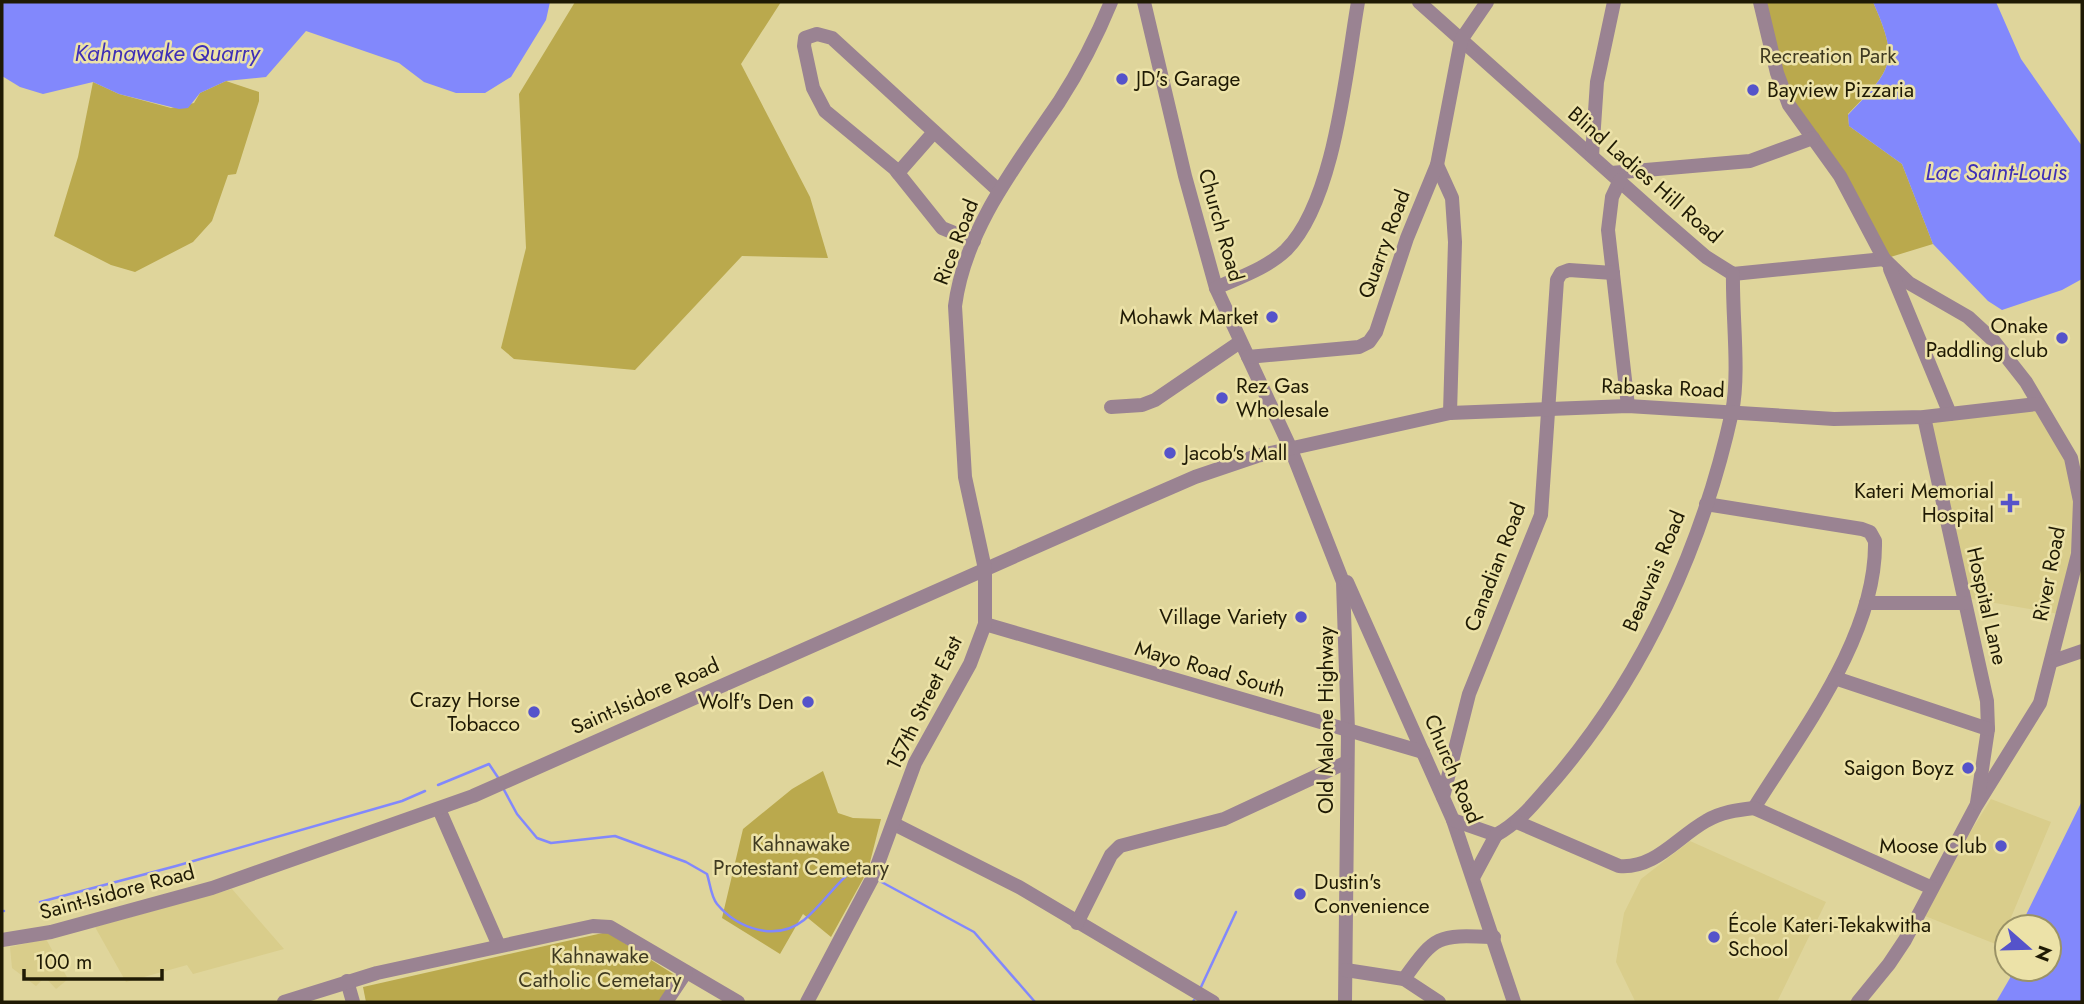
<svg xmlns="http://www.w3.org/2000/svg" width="2084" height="1004" font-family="Jost,sans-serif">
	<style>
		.built { fill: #d9cd8b }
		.green { fill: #baa94d }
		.water { fill: #8288fc }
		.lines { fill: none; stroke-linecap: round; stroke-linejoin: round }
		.stream { stroke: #8288fc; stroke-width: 2.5 }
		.minor { stroke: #9a8392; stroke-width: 14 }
		.poi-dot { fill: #5553ca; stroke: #ece2a8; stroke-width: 2.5 }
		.labels { text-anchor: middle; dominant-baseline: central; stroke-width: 5; stroke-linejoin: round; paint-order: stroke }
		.park-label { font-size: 21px; fill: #3f3a21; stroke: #ece2a8 }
		.poi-label { font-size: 21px; fill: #1f1a04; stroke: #ece2a8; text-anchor: end }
		.street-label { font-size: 21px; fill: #1f1a04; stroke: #ece2a8 }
		.water-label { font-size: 23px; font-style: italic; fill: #3f2fb6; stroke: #ece2a8 }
	</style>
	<rect width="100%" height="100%" fill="#dfd59b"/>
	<g class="built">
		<polygon points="2032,397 2067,464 2075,489 2073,546 2059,614 1966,598 1924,415"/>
		<polygon points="1991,799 2051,822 2007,927 2003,947 1925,916 1949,866"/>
		<polygon points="1690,841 1826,902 1777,1002 1635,1001 1616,962 1624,913 1641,879"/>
		<polygon points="232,889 284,949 193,974 187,965 126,982 95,927"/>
		<polygon points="46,939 68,979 56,989 45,977 36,986 12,968 10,947"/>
	</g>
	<g class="green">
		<polygon points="575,2 781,2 741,64 810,197 828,258 742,256 635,370 514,359 501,348 526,248 519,94"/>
		<path d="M 1760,2 L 1873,2 C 1900,63 1892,69 1848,114 L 1849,126 L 1902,164 L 1933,244 L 1884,259 L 1789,105 Z"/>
		<polygon points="226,81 259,92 259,101 236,174 228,175 212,221 193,242 135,272 111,265 54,236 78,157 93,82 119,94 171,108 194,103 200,93"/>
		<polygon points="823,771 838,813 853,818 881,819 868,870 831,937 803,914 780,954 722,918 743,829 792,789"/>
		<polygon points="607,932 678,977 659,1002 366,1002 363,987"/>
	</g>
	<g class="water">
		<polygon points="2,2 550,2 546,20 511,77 485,93 456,93 424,82 399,63 306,31 266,77 226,81 200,93 188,108 179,109 119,94 93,82 43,94 20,87 2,76"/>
		<path d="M 1873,2 L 1996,2 L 2021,59 L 2082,146 L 2082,279 L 2062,290 L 2002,310 L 1988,301 L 1933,244 L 1902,164 L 1849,126 L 1848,115 C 1892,69 1900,63 1873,2 Z"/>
		<polygon points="2082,801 2082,1002 1996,1002 2010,978 2012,969 2049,969 2049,927 2020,927"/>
	</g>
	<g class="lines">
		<g class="stream">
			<polyline points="438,785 489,764 499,779"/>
			<path d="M 503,788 L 517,814 L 537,838 L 551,843 L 615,836 L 686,862 L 707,874 C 710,883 711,897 717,904 C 738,929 776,942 804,920 C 822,905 835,884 854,869 L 867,875"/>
			<polyline points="876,879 974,932 1035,1002"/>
			<polyline points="40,902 176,866 402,801 425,791"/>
			<polyline points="2,911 4,911"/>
			<polyline points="1201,987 1236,912"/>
			<polyline points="1193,1002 1194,1000"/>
		</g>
		<g class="minor">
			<polyline points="1144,2 1185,176 1216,288 1290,447 1343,582 1348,731 1345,1002"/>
			<polyline points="1419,2 1662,219 1706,257 1733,274 1884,259"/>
			<polyline points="1760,2 1777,73 1789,105 1840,176 1884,259 1909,283 1968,317 1993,340 2026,382 2071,458 2080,501 2078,554 2040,703 1976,806 1905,940 1889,964 1858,1002"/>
			<polyline points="1592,156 1597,82 1614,2"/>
			<polyline points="1437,165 1452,198 1455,242 1450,413"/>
			<polyline points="898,173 934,132"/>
			<polyline points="1611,173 1750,161 1813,138"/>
			<polyline points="1620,180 1612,197 1608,230 1628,406"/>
			<polyline points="974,241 942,228 894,168 825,111 813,88 804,46 805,38 817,34 832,38 999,191"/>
			<polyline points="1890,269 1950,414"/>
			<path d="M 1216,288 C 1240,277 1267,268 1286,250 C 1335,201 1346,70 1358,2"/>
			<polyline points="1248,357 1359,347 1369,342 1376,332 1407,238 1437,165 1461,40 1487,2"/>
			<polyline points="1111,407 1142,405 1155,400 1240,342"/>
			<polyline points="1924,417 1987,701 1988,729 1977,803"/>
			<path d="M 1706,504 L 1862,529 L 1870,532 L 1875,541 C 1877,635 1802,731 1754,808"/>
			<polyline points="1347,582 1453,820 1514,1002"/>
			<polyline points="1866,603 1964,603"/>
			<polyline points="985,624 1423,752"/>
			<polyline points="2053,661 2082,651"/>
			<polyline points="1835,678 1988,729"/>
			<polyline points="1443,797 1469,694 1541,515 1557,280 1561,273 1569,270 1613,273"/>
			<polyline points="1754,808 1932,888"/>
			<polyline points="439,809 499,946"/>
			<path d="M 1453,820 L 1496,835 C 1522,821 1538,798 1557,777 C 1645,673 1703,544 1732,412 C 1740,373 1732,315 1733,274"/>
			<path d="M 1517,822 L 1619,866 C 1655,869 1676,838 1706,821 C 1721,812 1737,810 1754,808"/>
			<polyline points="894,824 1019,887 1213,1002"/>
			<polyline points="1474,876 1496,835"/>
			<polyline points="1077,923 1111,855 1120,846 1224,819 1347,762"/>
			<polyline points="2,940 51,932 212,888 473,796 1117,511 1195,477 1257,456 1450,413 1628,406 1834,419 1924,417 2037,404"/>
			<polyline points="1346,970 1404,979 1439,1002"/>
			<path d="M 1404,979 C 1436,934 1438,935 1494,937"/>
			<polyline points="347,981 353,1002"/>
			<polyline points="284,1002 377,973 593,926 610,927 738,1002"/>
			<polyline points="666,1002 686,972"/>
			<path d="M 807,1002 L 873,877 L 915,763 L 970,664 L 985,624 L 985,569 L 965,477 L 955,306 C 965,229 1017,164 1059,102 C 1079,71 1097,36 1111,2"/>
		</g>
	</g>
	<g class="poi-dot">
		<circle cx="1122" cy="79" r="7"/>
		<circle cx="1753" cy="90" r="7"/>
		<circle cx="1272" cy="317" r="7"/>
		<circle cx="2062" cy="338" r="7"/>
		<circle cx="1222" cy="398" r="7"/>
		<circle cx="1170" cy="453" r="7"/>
		<path d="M2006.5 492.5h7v7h7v7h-7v7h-7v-7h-7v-7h7z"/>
		<circle cx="1301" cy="617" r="7"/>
		<circle cx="808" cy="702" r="7"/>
		<circle cx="534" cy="712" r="7"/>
		<circle cx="1968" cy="768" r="7"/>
		<circle cx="2001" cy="846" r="7"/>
		<circle cx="1300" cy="894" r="7"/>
		<circle cx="1714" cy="937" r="7"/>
	</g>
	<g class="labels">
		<g class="park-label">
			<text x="1828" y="56">Recreation Park</text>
			<text x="801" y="844">Kahnawake<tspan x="801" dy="24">Protestant Cemetary</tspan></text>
			<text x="600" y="956">Kahnawake<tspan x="600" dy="24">Catholic Cemetary</tspan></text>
		</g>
		<g class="poi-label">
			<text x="1136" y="79" text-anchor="start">JD's Garage</text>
			<text x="1767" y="90" text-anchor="start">Bayview Pizzaria</text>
			<text x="1258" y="317">Mohawk Market</text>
			<text x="2048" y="326">Onake<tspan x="2048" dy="24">Paddling club</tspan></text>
			<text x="1236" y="386" text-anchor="start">Rez Gas<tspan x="1236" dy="24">Wholesale</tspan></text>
			<text x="1184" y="453" text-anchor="start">Jacob's Mall</text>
			<text x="1994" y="491">Kateri Memorial<tspan x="1994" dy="24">Hospital</tspan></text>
			<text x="1287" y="617">Village Variety</text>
			<text x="520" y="700">Crazy Horse<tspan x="520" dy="24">Tobacco</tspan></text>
			<text x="794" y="702">Wolf's Den</text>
			<text x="1954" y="768">Saigon Boyz</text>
			<text x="1987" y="846">Moose Club</text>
			<text x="1314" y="882" text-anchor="start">Dustin's<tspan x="1314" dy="24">Convenience</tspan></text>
			<text x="1728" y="925" text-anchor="start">École Kateri-Tekakwitha<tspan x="1728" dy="24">School</tspan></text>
		</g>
		<g class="street-label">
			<text transform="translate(1645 175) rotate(41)">Blind Ladies Hill Road</text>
			<text transform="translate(1221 225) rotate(74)">Church Road</text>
			<text transform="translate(956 242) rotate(-69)">Rice Road</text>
			<text transform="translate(1384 244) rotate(-70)">Quarry Road</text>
			<text transform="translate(1663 388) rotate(2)">Rabaska Road</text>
			<text transform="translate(1495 567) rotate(-69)">Canadian Road</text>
			<text transform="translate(1654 571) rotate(-67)">Beauvais Road</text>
			<text transform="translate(2049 574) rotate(-79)">River Road</text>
			<text transform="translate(1987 606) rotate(77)">Hospital Lane</text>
			<text transform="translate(1210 669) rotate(16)">Mayo Road South</text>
			<text transform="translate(645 696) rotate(-24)">Saint-Isidore Road</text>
			<text transform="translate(924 703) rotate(-64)">157th Street East</text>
			<text transform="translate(1326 720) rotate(-90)">Old Malone Highway</text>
			<text transform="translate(1453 769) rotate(67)">Church Road</text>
			<text transform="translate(117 892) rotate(-15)">Saint-Isidore Road</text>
		</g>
		<g class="water-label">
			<text x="167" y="53">Kahnawake Quarry</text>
			<text x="1996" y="172">Lac Saint-Louis</text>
		</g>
	</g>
	<rect width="2084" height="1004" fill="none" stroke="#1f1a04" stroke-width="7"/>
	<g transform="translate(2028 948) rotate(110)"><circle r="33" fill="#ece2a8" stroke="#9a9266" stroke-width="2"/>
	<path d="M0-5L12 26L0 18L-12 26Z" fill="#5553ca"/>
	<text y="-10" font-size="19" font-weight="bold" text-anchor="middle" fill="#1f1a04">N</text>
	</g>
	<path d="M24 969v10h138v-10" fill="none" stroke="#1f1a04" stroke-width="3.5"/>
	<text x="35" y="969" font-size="21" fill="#1f1a04" stroke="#ece2a8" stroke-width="5" paint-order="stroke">100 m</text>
</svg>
